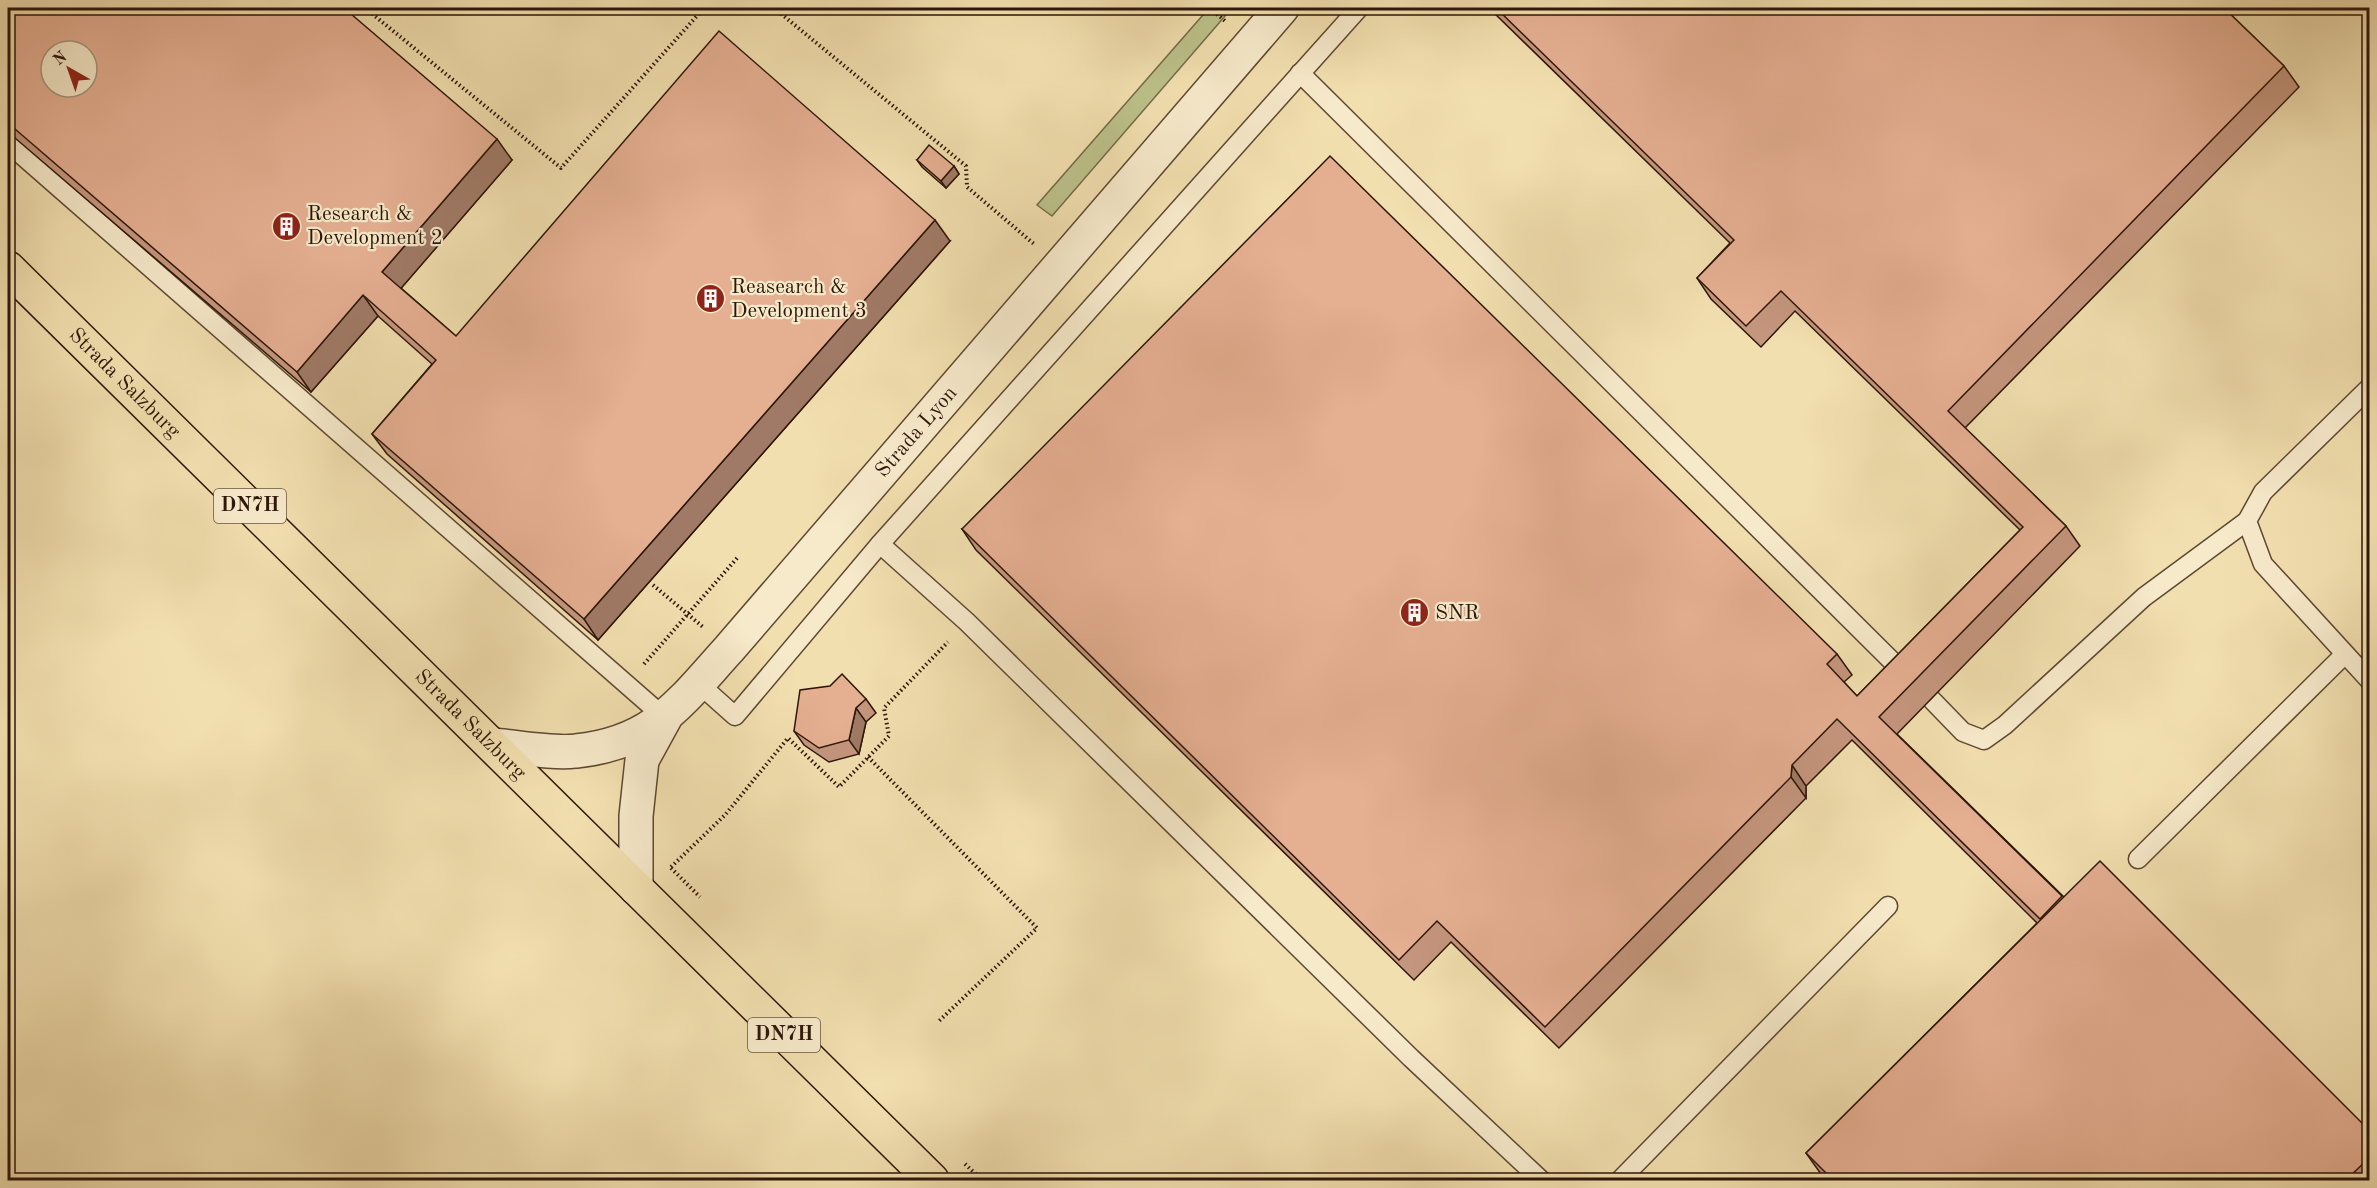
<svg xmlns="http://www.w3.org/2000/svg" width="2377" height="1188" font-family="'Old Standard TT',serif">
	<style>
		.green { fill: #bcc18a; stroke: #746c49; stroke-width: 1.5 }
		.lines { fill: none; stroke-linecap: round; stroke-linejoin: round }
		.service-casing { stroke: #5e4832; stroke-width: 21 }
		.minor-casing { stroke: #5e4832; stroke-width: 36 }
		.primary-casing { stroke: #2c1608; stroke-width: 36 }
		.path { stroke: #2c1608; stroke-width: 4; stroke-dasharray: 1.5 3; stroke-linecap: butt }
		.service { stroke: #f7eacb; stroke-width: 18 }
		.minor { stroke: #f7eacb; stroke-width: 33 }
		.primary { stroke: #f2dfaf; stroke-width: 33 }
		.wall { fill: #c5967e; stroke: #2c1608; stroke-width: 1.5 }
		.shaded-wall { fill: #a07a66; stroke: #2c1608; stroke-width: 1.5 }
		.building { fill: #e5af92; stroke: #2c1608; stroke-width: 1.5; fill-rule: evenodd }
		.labels { text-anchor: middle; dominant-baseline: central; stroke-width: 4.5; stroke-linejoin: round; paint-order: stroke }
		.shield { fill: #f7eacb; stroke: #695642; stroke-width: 1.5 }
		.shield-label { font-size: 20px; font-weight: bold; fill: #2c1608 }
		.poi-label { font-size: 21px; fill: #2c1608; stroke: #f7eacb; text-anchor: start }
		.street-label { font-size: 21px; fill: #2c1608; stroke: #f7eacb }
	</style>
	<rect width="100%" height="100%" fill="#f2dfaf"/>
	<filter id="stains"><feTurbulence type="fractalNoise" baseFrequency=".00333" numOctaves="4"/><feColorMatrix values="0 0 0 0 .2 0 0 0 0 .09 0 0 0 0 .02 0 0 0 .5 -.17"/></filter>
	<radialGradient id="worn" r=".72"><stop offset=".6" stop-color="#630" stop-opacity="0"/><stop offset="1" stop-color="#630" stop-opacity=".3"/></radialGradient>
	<polygon class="green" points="1209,8 1232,8 1052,216 1037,205"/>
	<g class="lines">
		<defs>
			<g id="service">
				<polyline points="1300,73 1909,678"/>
				<polyline points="8,143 665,718"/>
				<polyline points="2370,387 2263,492 2247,521 2263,564 2370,681"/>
				<polyline points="880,544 967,622 1411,1058 1541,1180"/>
				<polyline points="698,683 735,716 880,544 1359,8"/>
				<polyline points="1931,699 1963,732 1984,740 2005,725 2144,597 2247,521"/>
				<polyline points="2138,859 2344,655"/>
				<polyline points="1620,1180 1888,906"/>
			</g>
			<g id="minor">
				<path id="s1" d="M 493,745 C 517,747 553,754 576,751 C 654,743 680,703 729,649 L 1282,8"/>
				<polyline points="636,888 636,816 642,760 665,718"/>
			</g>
			<g id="primary">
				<path id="s2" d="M 8,268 L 932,1180"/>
			</g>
		</defs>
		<use href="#service" class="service-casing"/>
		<use href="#minor" class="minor-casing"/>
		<use href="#primary" class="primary-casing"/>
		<g class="path">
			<polyline points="365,8 561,168 704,8"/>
			<polyline points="774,8 966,166 967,187 1034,244"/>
			<polyline points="1210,8 1225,21"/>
			<polyline points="653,585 703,627"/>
			<polyline points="644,664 738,557"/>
			<polyline points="868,757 1037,928 939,1021"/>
			<polyline points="671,867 725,815 788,738 839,787 889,736 884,708 948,642"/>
			<polyline points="671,868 700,897"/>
			<polyline points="965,1164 982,1180"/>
		</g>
		<use href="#service" class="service"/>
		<use href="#minor" class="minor"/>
		<use href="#primary" class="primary"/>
	</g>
	<g class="wall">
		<polygon points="1489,8 2224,8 2284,66 2299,87 1965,428 2066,526 2080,546 1897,734 2064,897 2370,1131 2370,1180 1827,1180 1821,1174 1806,1153 2037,923 1852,740 1806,786 1806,798 1559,1048 1451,942 1414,980 976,550 962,529 1837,654 1852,675 1844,682 1857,696 2020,530 1795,311 1761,347 1711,299 1697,278 1730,243"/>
		<polygon points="8,20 512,160 401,288 456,336 950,241 598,640 387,454 372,434 432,364 378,316 311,392 8,132"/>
		<polygon points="917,160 954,166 959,174 946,188 922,167"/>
		<polygon points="866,699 876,713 866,722 859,754 829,762 804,745 794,731"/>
	</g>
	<g class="shaded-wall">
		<polygon points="497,139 512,160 397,293 382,272"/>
		<polygon points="954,166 959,174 946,188 941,181"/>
		<polygon points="935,220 950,241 598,640 584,619"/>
		<polygon points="363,295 378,316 311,392 297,372"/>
		<polygon points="856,708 866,722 859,754 849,740"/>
		<polygon points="1792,765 1806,786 1806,798 1791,777"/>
	</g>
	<g class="building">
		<path d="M 18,8 L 344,8 L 497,139 L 382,272 L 456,336 L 719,31 L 935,220 L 584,619 L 372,434 L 436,360 L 363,295 L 297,372 L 8,123 L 8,20 ZM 51,51 L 87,51 L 87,87 L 51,87 Z"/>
		<polygon points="1496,8 2224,8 2284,66 1948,411 2066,526 1879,717 2062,896 2040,919 1837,719 1792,765 1791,777 1545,1027 1437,921 1399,960 962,529 1330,156 1837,654 1827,664 1857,696 2023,527 1781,291 1746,326 1697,278 1734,240"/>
		<polygon points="929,145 954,166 941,181 917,160"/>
		<polygon points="842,674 866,699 856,708 849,740 819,748 794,731 800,690 830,686"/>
		<polygon points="2100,861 2370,1131 2370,1157 2346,1180 1833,1180 1806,1153"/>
	</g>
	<defs>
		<symbol id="building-disc" viewBox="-11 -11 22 22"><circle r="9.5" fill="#8f2418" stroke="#f7eacb"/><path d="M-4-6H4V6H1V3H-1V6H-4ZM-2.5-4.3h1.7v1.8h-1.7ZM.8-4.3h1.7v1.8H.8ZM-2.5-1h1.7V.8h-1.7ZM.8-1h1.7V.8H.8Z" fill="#fff"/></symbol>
	</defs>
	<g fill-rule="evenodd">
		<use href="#building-disc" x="270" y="210" width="33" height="33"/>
		<use href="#building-disc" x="694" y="282" width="33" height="33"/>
		<use href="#building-disc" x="1398" y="596" width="33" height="33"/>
	</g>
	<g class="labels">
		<g class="shield">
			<rect x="214" y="489" width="72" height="34" rx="4.5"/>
			<rect x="748" y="1018" width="72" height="34" rx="4.5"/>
		</g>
		<g class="shield-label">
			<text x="250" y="506">DN7H</text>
			<text x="784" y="1035">DN7H</text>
		</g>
		<g class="poi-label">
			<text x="307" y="214">Research &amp;<tspan x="307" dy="24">Development 2</tspan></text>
			<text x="731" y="287">Reasearch &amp;<tspan x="731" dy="24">Development 3</tspan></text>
			<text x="1435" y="613">SNR</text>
		</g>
		<g class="street-label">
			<text stroke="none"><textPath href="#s2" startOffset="164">Strada Salzburg</textPath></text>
			<text stroke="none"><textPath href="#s1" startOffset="560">Strada Lyon</textPath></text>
			<text stroke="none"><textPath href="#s2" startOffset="650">Strada Salzburg</textPath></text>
		</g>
	</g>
	<rect width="2377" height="1188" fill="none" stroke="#f2dfaf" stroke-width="30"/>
	<rect x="9" y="9" width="2359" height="1170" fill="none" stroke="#2c1608" stroke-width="3"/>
	<rect x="15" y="15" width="2347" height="1158" fill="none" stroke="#2c1608" stroke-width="1.5"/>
	<g transform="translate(69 69) rotate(320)"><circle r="28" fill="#f7eacb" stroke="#a6957d" stroke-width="1.5"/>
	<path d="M0-4.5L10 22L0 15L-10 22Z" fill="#8f2418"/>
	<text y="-9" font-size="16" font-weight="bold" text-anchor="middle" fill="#2c1608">N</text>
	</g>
	<rect width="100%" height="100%" filter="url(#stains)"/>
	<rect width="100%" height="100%" fill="url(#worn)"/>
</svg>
